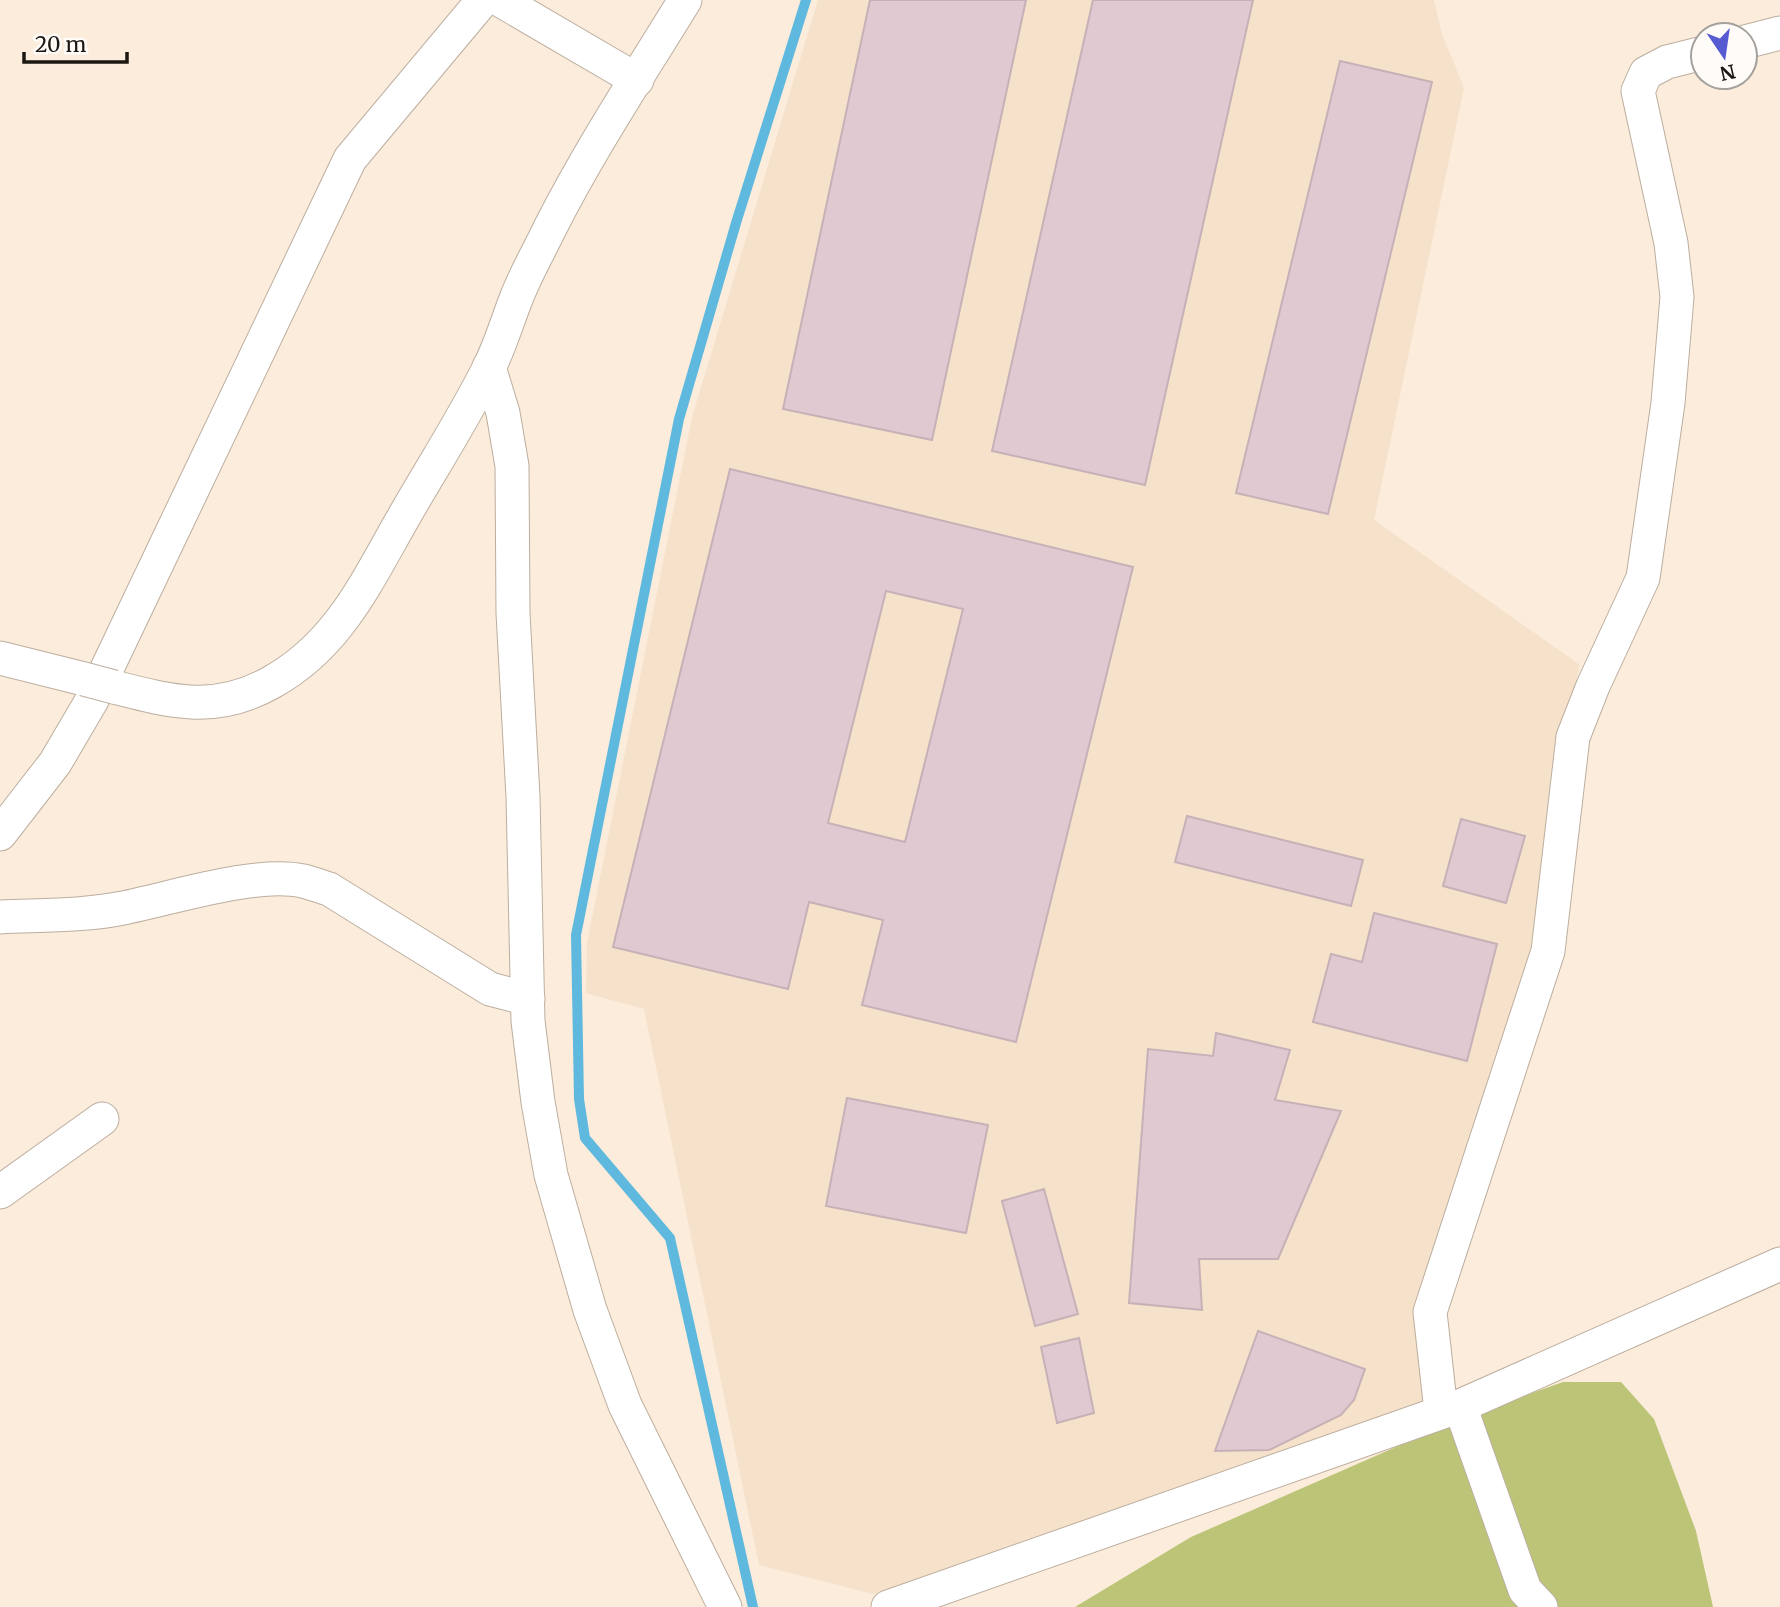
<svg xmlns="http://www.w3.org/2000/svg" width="1780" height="1607" font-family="Merriweather,serif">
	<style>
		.built { fill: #f6e1cb }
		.forest { fill: #bcc577 }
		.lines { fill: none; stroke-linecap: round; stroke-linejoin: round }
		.stream { stroke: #5fb9de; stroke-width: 10 }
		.building { fill: #e0c9d0; stroke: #c7b1b7; stroke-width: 2; fill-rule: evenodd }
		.minor-casing { stroke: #bcae9f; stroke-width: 35 }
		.minor { stroke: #fff; stroke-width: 33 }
		.minor-bridge-casing { stroke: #bcae9f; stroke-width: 35; stroke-linecap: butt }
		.minor-bridge { stroke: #fff; stroke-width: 33 }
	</style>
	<rect width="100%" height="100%" fill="#fbecdb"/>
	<polygon class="built" points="818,0 1434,0 1442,34 1464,88 1374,520 1580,665 1551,781 1534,956 1424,1403 873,1594 759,1565 644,1009 586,993 587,943 692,417"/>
	<polygon class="forest" points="1563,1382 1621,1382 1654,1419 1696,1531 1713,1607 1075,1607 1191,1537 1469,1415"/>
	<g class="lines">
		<polyline class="stream" points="753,1607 670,1238 585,1138 579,1099 576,935 679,419 736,223 806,0"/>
	</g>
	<g class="building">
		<polygon points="870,0 1026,0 932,440 783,409"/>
		<polygon points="1093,0 1253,0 1145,485 992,451"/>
		<polygon points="1340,61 1432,82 1328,514 1236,493"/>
		<path d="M 730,469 L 1133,567 L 1016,1042 L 862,1005 L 883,920 L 809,902 L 788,989 L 613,947 ZM 886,591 L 963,609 L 905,842 L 828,823 Z"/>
		<polygon points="1187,816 1363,860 1351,906 1175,862"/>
		<polygon points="1461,819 1525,836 1506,903 1443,886"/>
		<polygon points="1374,913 1497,944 1467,1061 1313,1022 1331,954 1362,962"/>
		<polygon points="1216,1033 1290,1050 1275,1100 1341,1111 1278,1259 1199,1259 1202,1310 1129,1303 1148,1049 1213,1056"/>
		<polygon points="847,1098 988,1125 966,1233 826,1206"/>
		<polygon points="1044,1189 1078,1314 1035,1326 1002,1201"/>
		<polygon points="1258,1331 1365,1369 1354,1400 1341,1415 1269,1450 1215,1451"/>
		<polygon points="1079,1338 1094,1413 1057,1423 1041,1347"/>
	</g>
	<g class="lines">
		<defs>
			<g id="minor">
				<polyline points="500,0 637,80"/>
				<polyline points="1745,42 1780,33"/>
				<polyline points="489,367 503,413 512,466 513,613 523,797 528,1021 538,1102 551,1175 590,1310 625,1405 725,1607"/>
				<polyline points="0,658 84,679"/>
				<path d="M 114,687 C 172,702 216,714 272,682 C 338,645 366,583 402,520 C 431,469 463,420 489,368 C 500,346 507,322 516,299 C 525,275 539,251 550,228 C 590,149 639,75 685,0"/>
				<polyline points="0,834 55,763 92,700 350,159 483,0"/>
				<path d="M 0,917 C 41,915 83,916 123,908 C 173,898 255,871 303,881 C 312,883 321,887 329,889 L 490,989 L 528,999"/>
				<polyline points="0,1192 102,1119"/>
				<polyline points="1460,1406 1525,1590 1541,1607"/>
				<polyline points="1441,1411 1430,1312 1548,951 1573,737 1593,686 1643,578 1668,403 1677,297 1671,243 1638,91 1646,73 1667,62 1703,53"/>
				<polyline points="888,1607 1460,1406 1780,1264"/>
			</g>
		</defs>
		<use href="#minor" class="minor-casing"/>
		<use href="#minor" class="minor"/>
		<defs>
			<polyline id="minor-bridge" points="84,679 114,687"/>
		</defs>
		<use href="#minor-bridge" class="minor-bridge-casing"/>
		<use href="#minor-bridge" class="minor-bridge"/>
	</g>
	<g transform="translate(1724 56) rotate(167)"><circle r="33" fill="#fefbf8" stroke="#a4a09c" stroke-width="2"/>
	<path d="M0-5L12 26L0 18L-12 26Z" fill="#565bd2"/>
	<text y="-10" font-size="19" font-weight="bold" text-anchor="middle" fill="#1c1711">N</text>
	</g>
	<path d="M24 52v10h103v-10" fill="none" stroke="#1c1711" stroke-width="3.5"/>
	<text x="35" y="52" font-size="21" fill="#1c1711" stroke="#fefbf8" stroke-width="5" paint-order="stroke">20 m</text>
</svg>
